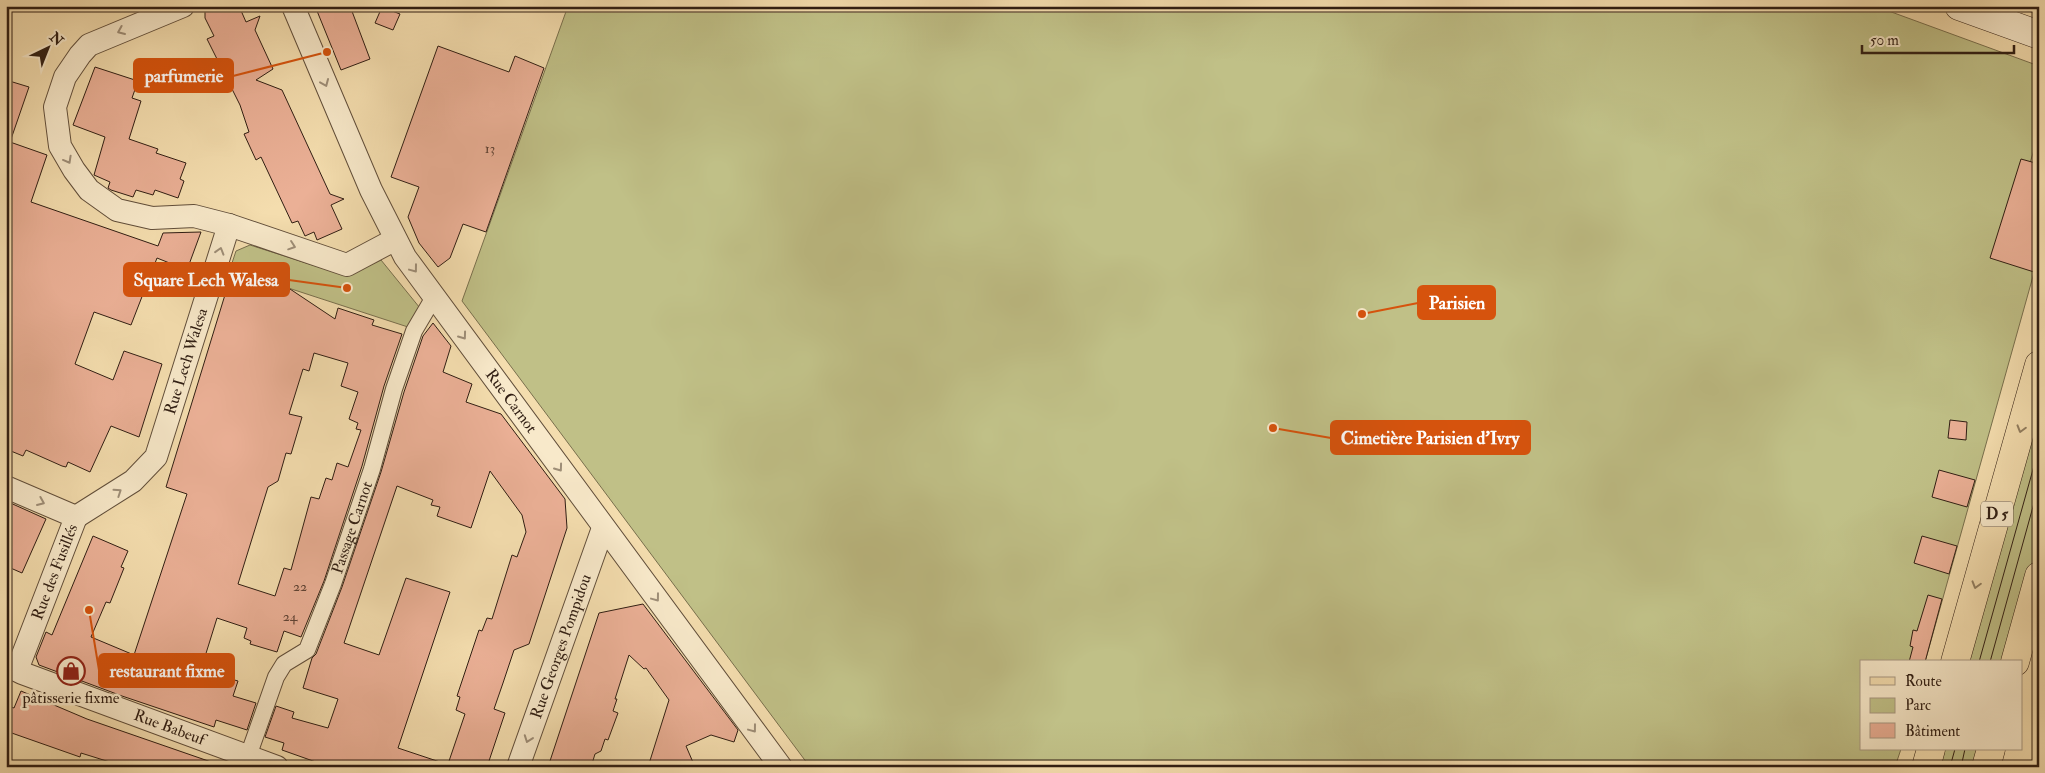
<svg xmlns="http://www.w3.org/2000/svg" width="2045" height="773" font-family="'IM FELL Double Pica',serif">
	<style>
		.green { fill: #c0c087; stroke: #786f4d }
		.building { fill: #ebb096; stroke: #301e13; fill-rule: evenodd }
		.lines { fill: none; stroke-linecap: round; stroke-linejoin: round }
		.pedestrian-casing { stroke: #614e3a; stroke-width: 18 }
		.minor-casing { stroke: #614e3a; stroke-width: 24 }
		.secondary-casing { stroke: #301e13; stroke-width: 29 }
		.primary-casing { stroke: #301e13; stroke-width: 29 }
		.pedestrian { stroke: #f8e9ca; stroke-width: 16 }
		.minor { stroke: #f8e9ca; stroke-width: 22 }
		.secondary { stroke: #f8e9ca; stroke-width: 28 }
		.primary { stroke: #f4ddae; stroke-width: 28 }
		.tram { stroke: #301e13; stroke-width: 1 }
		.oneway { stroke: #9e8e78 }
		.oneway2 { stroke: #927e60 }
		.labels { text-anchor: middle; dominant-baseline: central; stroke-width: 5; stroke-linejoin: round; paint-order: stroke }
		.number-label { font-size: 14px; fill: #5f4234 }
		.shield { fill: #f8e9ca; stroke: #6c5b4a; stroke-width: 1 }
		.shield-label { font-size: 15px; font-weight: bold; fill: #301e13 }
		.street-label { font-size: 16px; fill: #301e13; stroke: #f8e9ca }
		.poi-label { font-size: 16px; fill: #301e13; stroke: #f8e9ca }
		.leader { fill: none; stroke: #d6530d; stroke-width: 2 }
		.callout-dot { fill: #d6530d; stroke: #f8e9ca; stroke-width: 2 }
		.callout { fill: #d6530d; stroke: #d6530d; stroke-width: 2 }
		.callout-label { font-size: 18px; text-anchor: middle; font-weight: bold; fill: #fff }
	</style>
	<rect width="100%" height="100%" fill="#f4ddae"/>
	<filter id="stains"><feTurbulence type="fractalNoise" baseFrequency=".004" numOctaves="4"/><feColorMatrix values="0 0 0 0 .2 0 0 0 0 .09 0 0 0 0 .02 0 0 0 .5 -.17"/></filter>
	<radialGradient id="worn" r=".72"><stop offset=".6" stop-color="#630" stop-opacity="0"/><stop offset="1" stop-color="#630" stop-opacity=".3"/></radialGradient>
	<g class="green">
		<polygon points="568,6 1875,6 2039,66 2039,134 2024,182 2037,262 1925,662 1861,662 1861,749 1901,749 1895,767 810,767 462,301"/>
		<polygon points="2015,6 2039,6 2039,15"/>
		<polygon points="250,245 347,276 381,260 424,313 411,328 230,269 236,251"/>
		<polygon points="2039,387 2039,545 2006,662 1962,662"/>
		<polygon points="1938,749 1981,749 1976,767 1933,767"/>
	</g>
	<g class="building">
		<polygon points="217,6 239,6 246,22 260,16 255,30 273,69 256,80 282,90 330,194 344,199 331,205 342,229 317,240 314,232 305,236 298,221 292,223 261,157 256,160 244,134 249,132 240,105 207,39 214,36 205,18 205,11"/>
		<polygon points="315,6 350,6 370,59 341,70"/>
		<polygon points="382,7 400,14 393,30 375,23"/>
		<polygon points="438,46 509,72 515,56 544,68 486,232 463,224 450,258 438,267 419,243 408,217 419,187 391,177"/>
		<polygon points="95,67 138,81 132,98 141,101 129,139 158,149 156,153 186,163 180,179 184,181 178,198 155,190 153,195 136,190 133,197 111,190 108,188 110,182 94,175 105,137 73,125"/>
		<polygon points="6,80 29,87 10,142 47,155 31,202 158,246 163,233 201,232 187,270 157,258 131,325 94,312 75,364 113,380 124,351 162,364 139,437 111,426 90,472 68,462 66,467 62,466 26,450 23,456 6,449"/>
		<polygon points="2021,159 2039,164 2039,254 2034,272 1990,258"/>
		<path d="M 232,272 L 290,289 L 335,319 L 338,308 L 374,320 L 372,325 L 402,334 L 384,386 L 362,466 L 324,581 L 301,637 L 284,631 L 277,652 L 250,644 L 251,641 L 244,638 L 247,628 L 217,618 L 203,663 L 216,668 L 214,674 L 238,681 L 233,696 L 256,703 L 247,730 L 216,720 L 214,727 L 122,696 L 39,665 L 36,657 L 46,632 L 52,635 L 93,536 L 128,551 L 121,567 L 124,568 L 110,603 L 106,602 L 91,637 L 134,655 L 187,494 L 166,487 ZM 314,353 L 348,363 L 341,386 L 358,392 L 349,419 L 358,423 L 356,429 L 361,430 L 348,467 L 337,463 L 332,480 L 326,478 L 319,499 L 311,497 L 291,570 L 284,568 L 275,596 L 238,584 L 268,487 L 278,481 L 286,453 L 291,454 L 302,417 L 289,414 L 303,369 L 309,371 Z"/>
		<polygon points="433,323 451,346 443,372 472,384 466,402 501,414 565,499 567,528 529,644 514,650 503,683 494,709 505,713 487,767 447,767 465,714 456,710 460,697 457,696 479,630 482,631 487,618 492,619 512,555 517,557 526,532 522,515 490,471 471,528 437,516 440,507 431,505 433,500 397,486 344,643 379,655 406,578 450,592 398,748 446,764 446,767 330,767 282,750 284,743 265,737 276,706 294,712 292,718 328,728 338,699 303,688 312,658 316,654 342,587 381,472 404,392 423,336"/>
		<polygon points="1950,420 1967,422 1966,440 1948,438"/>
		<polygon points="1939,470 1975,480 1967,507 1932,497"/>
		<polygon points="6,501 46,519 22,573 6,566"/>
		<polygon points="1922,536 1957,546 1949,574 1914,563"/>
		<polygon points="1928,595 1942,599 1925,662 1909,662 1913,647 1910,646 1913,630 1917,631"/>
		<polygon points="643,604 738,730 734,742 711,735 686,746 695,767 648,767 669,700 646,668 644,669 629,655 615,699 617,699 613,711 618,713 608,740 605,739 601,751 595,754 591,767 548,767 599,613"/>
		<polygon points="21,691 87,719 217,764 216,767 112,767 113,763 81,753 80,757 6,731 6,705 14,708"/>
	</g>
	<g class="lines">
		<defs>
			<g id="pedestrian">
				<path id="s1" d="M 251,748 L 276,677 L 284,664 L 307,650 L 333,584 L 372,469 L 394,389 L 414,331 L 434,297"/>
			</g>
			<g id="minor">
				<polyline points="183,6 89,45 80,55 65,77 55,107 60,146 74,170 89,190 117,210 152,218 194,216 229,225 347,265 394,240"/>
				<path id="s2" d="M 293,6 L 371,190 L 405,257 L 781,767"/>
				<polyline points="6,487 76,517"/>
				<path id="s3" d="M 76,517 L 133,481 L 156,457 L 229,225"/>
				<path id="s4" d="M 6,665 L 22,673 L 277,767"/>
				<path id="s5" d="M 17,670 L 76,517"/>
				<path id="s6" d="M 518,767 L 603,528"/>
			</g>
			<polyline id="secondary" points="1959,6 2039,35"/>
			<g id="primary">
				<polyline points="1955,662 2039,365"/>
				<polyline points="2015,662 2039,576"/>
				<polyline points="1926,767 1931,749"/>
				<polyline points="1986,767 1991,749"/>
			</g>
		</defs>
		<use href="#pedestrian" class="pedestrian-casing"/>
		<use href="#minor" class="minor-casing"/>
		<use href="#secondary" class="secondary-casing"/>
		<use href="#primary" class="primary-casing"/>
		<use href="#pedestrian" class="pedestrian"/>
		<use href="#minor" class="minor"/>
		<use href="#secondary" class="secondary"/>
		<use href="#primary" class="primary"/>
		<g class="tram">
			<polyline points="1979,662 2039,448"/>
			<polyline points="1990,662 2039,485"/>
			<polyline points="1950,767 1955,749"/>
			<polyline points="1961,767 1965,749"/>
		</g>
	</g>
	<defs><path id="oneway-chevron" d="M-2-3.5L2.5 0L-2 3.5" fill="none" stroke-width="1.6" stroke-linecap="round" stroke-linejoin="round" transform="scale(1.25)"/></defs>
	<g class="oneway">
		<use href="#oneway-chevron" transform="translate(121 31) rotate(157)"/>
		<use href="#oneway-chevron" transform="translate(325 83) rotate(67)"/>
		<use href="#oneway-chevron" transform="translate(68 160) rotate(61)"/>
		<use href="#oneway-chevron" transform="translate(292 246) rotate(19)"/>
		<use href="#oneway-chevron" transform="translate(220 251) rotate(-73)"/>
		<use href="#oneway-chevron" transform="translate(414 269) rotate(53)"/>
		<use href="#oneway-chevron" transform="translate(463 336) rotate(54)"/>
		<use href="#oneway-chevron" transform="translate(559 468) rotate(54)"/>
		<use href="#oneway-chevron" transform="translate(118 492) rotate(-34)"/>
		<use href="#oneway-chevron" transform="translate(41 502) rotate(23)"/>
		<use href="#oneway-chevron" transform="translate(656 598) rotate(53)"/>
		<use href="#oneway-chevron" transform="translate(753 729) rotate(53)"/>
		<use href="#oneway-chevron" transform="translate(528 739) rotate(110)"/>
	</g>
	<g class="oneway2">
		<use href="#oneway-chevron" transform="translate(2021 429) rotate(106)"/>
		<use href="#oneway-chevron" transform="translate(1976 585) rotate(106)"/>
	</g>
	<defs>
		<symbol id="shop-ring" viewBox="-11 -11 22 22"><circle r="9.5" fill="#f8e9ca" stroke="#8f2418" stroke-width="1.5"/><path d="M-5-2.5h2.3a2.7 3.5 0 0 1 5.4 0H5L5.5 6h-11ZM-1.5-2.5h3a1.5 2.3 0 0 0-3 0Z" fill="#8f2418"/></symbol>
	</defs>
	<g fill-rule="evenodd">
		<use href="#shop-ring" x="55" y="655" width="32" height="32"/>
	</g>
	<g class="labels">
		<g class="number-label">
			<text x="490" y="148">13</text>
			<text x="300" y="586">22</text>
			<text x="290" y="616">24</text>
		</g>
		<rect class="shield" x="1981" y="501.5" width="32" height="25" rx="4"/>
		<g class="shield-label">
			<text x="1997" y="514">D 5</text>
		</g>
		<g class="street-label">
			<text stroke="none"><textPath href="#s3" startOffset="201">Rue Lech Walesa</textPath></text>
			<text stroke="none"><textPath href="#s2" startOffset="454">Rue Carnot</textPath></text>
			<text stroke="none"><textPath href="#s1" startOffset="248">Passage Carnot</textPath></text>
			<text stroke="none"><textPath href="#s5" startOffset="105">Rue des Fusillés</textPath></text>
			<text stroke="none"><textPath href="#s6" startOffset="128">Rue Georges Pompidou</textPath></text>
			<text stroke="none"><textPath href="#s4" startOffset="175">Rue Babeuf</textPath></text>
		</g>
		<g class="poi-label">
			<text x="71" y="698">pâtisserie fixme</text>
		</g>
	</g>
	<path class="leader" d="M327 52L233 76M347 288L289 280M1362 314L1418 303M1273 428L1331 438M89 610L99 670"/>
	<g class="callout-dot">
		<circle cx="327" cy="52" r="5"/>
		<circle cx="347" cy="288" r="5"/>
		<circle cx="1362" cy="314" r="5"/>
		<circle cx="1273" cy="428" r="5"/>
		<circle cx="89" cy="610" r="5"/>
	</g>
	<g class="callout">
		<rect x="134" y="59" width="99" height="33" rx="5"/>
		<rect x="124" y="263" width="165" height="33" rx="5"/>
		<rect x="1418" y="286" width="77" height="33" rx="5"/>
		<rect x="1331" y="421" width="199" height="33" rx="5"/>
		<rect x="99" y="654" width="135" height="33" rx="5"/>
	</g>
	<g class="callout-label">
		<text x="184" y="82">parfumerie</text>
		<text x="206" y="286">Square Lech Walesa</text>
		<text x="1457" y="309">Parisien</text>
		<text x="1430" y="444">Cimetière Parisien d'Ivry</text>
		<text x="167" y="677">restaurant fixme</text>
	</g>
	<rect width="2045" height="773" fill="none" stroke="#f4ddae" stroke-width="25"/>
	<rect x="8" y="8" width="2030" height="758" fill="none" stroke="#301e13" stroke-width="2.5"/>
	<rect x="12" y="12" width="2020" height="748" fill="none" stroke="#301e13"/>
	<rect x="1860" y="660" width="162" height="90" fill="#f8e9ca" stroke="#a89881"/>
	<rect x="1870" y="677" width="25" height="8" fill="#f4ddae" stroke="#a89881"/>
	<text x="1905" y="686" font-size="15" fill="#301e13">Route</text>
	<rect x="1870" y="698" width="25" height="15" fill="#c0c087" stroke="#a89881"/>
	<text x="1905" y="710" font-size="15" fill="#301e13">Parc</text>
	<rect x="1870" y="723" width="25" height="15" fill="#ebb096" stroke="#a89881"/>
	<text x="1905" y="736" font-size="15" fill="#301e13">Bâtiment</text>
	<g transform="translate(48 48) rotate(43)" stroke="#f8e9ca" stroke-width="4" paint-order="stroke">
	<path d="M0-4L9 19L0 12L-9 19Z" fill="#301e13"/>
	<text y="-8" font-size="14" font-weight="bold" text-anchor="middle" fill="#301e13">N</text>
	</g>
	<path d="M1862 45v8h152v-8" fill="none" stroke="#301e13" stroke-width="2.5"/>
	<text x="1870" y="45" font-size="15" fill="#301e13" stroke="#f8e9ca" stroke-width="4" paint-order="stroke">50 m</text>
	<rect width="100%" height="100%" filter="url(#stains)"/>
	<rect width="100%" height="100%" fill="url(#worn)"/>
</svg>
